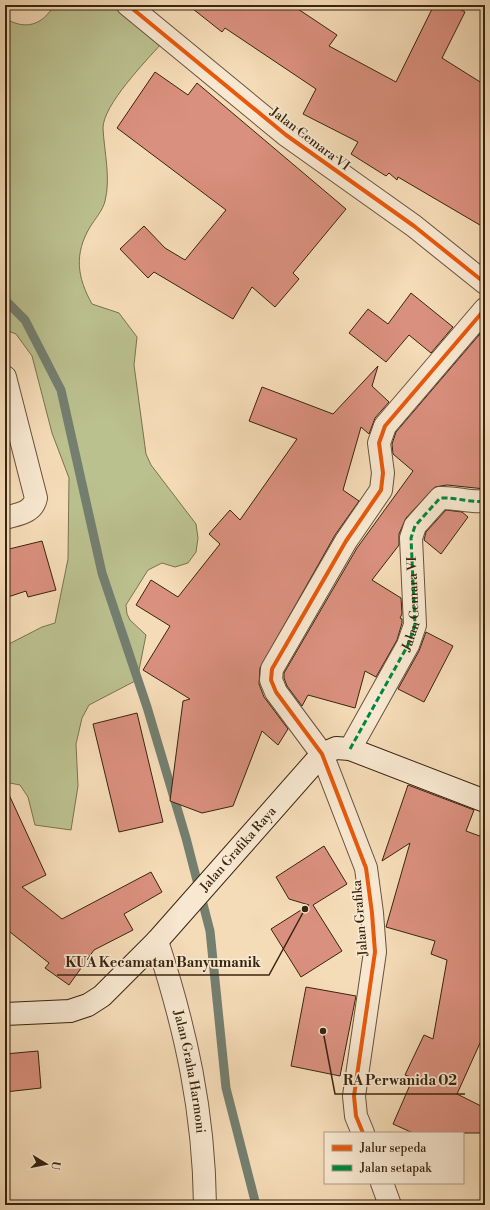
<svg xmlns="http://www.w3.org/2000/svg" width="490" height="1210" font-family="'Libre Bodoni',serif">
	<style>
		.green { fill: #bbc08f; stroke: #7a724e }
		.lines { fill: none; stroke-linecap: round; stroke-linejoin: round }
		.stream { stroke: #747f70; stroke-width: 9 }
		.building { fill: #da907f; stroke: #39240e }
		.street-casing { stroke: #685238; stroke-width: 24 }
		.secondary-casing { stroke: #39240e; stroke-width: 24 }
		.street { stroke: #f8e8d1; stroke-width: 22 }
		.secondary { stroke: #f8e8d1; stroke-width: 22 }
		.quiet { stroke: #00873e; stroke-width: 3; stroke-dasharray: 6 3; stroke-linecap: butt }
		.cycleway-casing { stroke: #f8e8d1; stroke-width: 6 }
		.cycleway { stroke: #e8590c; stroke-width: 4 }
		.labels { text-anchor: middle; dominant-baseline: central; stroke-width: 3.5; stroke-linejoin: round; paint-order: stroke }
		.street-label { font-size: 13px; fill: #39240e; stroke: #f8e8d1 }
		.leader { fill: none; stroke: #39240e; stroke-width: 1.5 }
		.callout-dot { fill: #39240e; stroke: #f8e8d1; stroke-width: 1.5 }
		.callout-label { font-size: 14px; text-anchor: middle; font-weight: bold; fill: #39240e; stroke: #f8e8d1; stroke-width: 3.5; stroke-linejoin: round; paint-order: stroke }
	</style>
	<rect width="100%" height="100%" fill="#f5dcb8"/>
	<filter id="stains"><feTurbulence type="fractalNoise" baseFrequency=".005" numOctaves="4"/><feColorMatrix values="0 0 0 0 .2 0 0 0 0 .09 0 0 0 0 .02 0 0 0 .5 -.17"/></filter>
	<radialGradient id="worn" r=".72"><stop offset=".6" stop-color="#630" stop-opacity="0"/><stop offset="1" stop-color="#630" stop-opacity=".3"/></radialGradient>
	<path class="green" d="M 54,5 L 146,5 L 161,44 C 146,61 103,105 103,128 C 104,151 111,178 105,201 C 103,210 95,219 90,227 C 74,254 77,277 92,304 L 119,313 L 137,337 L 134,365 L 146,454 L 151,465 L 196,524 L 198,538 L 196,552 L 188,563 L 175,567 L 162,563 L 148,570 L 126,605 L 127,614 L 130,620 L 146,635 L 137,680 L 89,705 L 82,718 L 76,744 L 78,786 L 71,830 L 35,825 L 28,797 L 20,785 L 5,782 L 5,646 L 42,627 L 55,623 L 68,559 L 69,478 L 52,433 L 32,356 L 16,334 L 5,330 L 5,18 C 25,31 43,25 54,5 Z"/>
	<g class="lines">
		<polyline class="stream" points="5,300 25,320 61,390 102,573 147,707 186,838 210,931 226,1088 256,1205"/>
	</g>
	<g class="building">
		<polygon points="188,5 292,5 337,35 329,46 396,82 434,5 452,5 465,12 442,58 485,85 485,228 398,177 397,180 389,173 386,176 351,154 358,142 303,114 316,89 225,28 222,32"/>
		<polygon points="155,72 188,95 197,83 346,209 293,273 299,279 275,307 252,287 233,319 154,272 148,278 120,249 144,226 165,248 185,260 226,210 117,128"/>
		<polygon points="411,293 453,327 431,353 409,335 386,362 349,333 368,309 388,324"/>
		<polygon points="485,328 485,489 447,485 435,487 406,518 399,534 399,545 372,580 401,598 402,614 400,618 402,619 402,623 397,640 376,677 365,671 355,708 308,695 302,706 287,686 284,678 284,673 357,548 413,471 393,454 392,444 396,432"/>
		<polygon points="378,366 372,386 389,402 375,418 369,434 361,427 343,490 359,501 335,535 260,668 259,684 264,697 288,729 278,745 262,731 233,806 202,813 170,801 183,701 190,699 143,670 170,626 136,605 151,580 178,597 220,544 209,534 230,510 240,520 297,439 249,421 262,387 333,414"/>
		<polygon points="446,510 462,512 468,517 441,554 424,540 426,532"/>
		<polygon points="42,541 56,590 28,597 26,591 5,598 5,550"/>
		<polygon points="426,632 453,646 424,702 398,689 419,651"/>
		<polygon points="137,713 163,822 119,832 93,724"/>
		<polygon points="408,785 474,810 466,831 485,838 485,1032 457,1094 485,1108 485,1133 413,1133 393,1124 413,1078 405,1075 424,1035 433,1039 447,960 431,954 435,941 386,927 410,843 382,861"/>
		<polygon points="5,786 46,875 22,887 62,919 151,872 162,892 124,914 133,930 94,950 69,985 45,968 49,963 5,928"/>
		<polygon points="324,846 347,884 313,905 342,951 301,977 271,929 309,905 289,899 276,877"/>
		<polygon points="306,987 356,996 340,1076 291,1066"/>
		<polygon points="38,1051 41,1088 5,1092 5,1054"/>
	</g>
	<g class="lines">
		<defs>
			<g id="street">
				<polyline points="128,5 286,135 414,226 485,283"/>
				<path d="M 5,377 L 36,498 C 33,513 18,514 5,518"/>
				<path id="s1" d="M 350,749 L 408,645 L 415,625 L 411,538 L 415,526 L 440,498 C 456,497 469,503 485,501"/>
				<path id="s2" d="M 157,941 C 186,1030 204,1112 205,1205"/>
				<polyline points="363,1133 356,1116 354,1096 375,952 372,913 366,868 322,754 276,692 271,680 272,669 346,541 381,490 383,473 379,443 385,426 485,309"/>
				<polyline points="382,1183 390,1205"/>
			</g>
			<g id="secondary">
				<path id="s3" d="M 5,1014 L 70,1011 L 88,1005 L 102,996 L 157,941 L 322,754 L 336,748 L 350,749 L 485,801"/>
			</g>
		</defs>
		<use href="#street" class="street-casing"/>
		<use href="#secondary" class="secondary-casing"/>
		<use href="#street" class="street"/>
		<use href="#secondary" class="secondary"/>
		<path class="quiet" d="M 350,749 L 408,645 L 415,625 L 411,538 L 415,526 L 440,498 C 456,497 469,503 485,501"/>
		<defs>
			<g id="cycleway">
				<polyline points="128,5 286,135 414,226 485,283"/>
				<polyline points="363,1133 356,1116 354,1096 375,952 372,913 366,868 322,754 276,692 271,680 272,669 346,541 381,490 383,473 379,443 385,426 485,309"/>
			</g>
		</defs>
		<use href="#cycleway" class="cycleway-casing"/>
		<use href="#cycleway" class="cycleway"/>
	</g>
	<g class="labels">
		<g class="street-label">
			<text transform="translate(310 139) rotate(37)">Jalan Cemara VI</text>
			<text stroke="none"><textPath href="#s1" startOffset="161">Jalan Cemara VI</textPath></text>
			<text stroke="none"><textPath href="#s3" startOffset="301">Jalan Grafika Raya</textPath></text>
			<text transform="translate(360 918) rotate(-95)">Jalan Grafika</text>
			<text stroke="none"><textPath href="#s2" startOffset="135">Jalan Graha Harmoni</textPath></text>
		</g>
	</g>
	<path class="leader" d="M305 909L269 975H57M323 1031L335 1094H465"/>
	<g class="callout-dot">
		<circle cx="305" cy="909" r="4"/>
		<circle cx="323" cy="1031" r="4"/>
	</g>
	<g class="callout-label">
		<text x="163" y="967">KUA Kecamatan Banyumanik</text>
		<text x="400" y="1085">RA Perwanida 02</text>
	</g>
	<rect width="490" height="1210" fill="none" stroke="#f5dcb8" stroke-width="20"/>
	<rect x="6" y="6" width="478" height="1198" fill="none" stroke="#39240e" stroke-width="2"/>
	<rect x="10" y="10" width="470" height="1190" fill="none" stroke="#39240e"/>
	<rect x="324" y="1132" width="140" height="52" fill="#f8e8d1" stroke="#ac9a83"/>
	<rect x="332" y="1145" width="20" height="6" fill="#e8590c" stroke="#ac9a83"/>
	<text x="360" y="1152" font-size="12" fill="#39240e">Jalur sepeda</text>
	<rect x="332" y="1165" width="20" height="6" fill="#00873e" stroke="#ac9a83"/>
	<text x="360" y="1172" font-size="12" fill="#39240e">Jalan setapak</text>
	<g transform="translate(46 1164) rotate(100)" stroke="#f8e8d1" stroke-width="3" paint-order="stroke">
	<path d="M0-3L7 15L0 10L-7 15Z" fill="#39240e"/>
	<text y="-6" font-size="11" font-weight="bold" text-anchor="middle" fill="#39240e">U</text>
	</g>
	<rect width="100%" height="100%" filter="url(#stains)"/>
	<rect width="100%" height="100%" fill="url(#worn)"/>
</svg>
